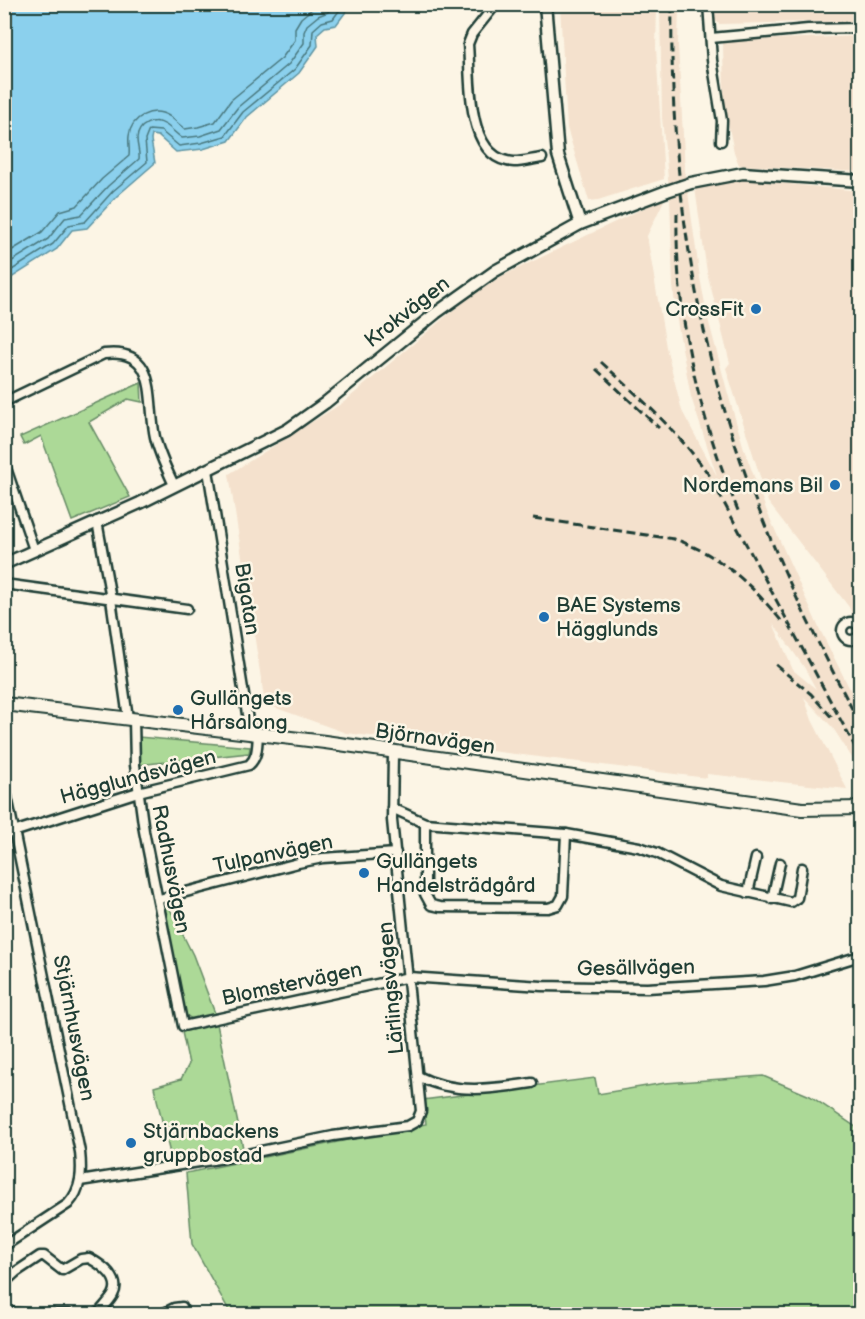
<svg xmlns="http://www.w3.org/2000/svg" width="865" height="1319" font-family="'Balsamiq Sans',sans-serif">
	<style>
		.built { fill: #f4e1cd; fill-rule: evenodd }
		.green { fill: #acd997; stroke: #668b66; stroke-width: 1.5 }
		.water { fill: #8bd0ed; stroke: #6095a3; stroke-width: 1.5 }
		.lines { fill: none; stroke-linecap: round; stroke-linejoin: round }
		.shore { stroke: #4a787e; stroke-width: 1.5 }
		.minor-casing { stroke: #1f3d34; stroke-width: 13 }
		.tertiary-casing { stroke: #1f3d34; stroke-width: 15 }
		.secondary-casing { stroke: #1f3d34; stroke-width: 16 }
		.minor { stroke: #fcf5e5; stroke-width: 8 }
		.tertiary { stroke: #fcf5e5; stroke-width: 10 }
		.secondary { stroke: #fcf5e5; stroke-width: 12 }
		.rail { stroke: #1f3d34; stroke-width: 3; stroke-dasharray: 9 4.5; stroke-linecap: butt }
		.tertiary-bridge-casing { stroke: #1f3d34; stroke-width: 15; stroke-linecap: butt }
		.tertiary-bridge { stroke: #fcf5e5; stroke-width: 10 }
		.poi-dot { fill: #1f6fb2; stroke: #fcf5e5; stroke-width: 2 }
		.labels { text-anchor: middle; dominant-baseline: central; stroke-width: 5; stroke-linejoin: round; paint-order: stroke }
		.poi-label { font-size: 21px; fill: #1f3d34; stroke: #fcf5e5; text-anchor: start }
		.street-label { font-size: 21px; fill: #1f3d34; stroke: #fcf5e5 }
	</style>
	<rect width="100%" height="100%" fill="#fcf5e5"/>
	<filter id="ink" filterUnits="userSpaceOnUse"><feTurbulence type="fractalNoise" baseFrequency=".0167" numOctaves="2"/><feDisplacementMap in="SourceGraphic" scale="12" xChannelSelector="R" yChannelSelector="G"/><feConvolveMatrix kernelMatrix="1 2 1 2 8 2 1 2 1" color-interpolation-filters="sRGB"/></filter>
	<g filter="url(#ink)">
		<g class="built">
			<polygon points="560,5 657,5 656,48 664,179 598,200 589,201 567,128"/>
			<path d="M 660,5 L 679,5 L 678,46 L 685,171 L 700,278 L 708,319 L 728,394 L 744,449 L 767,512 L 819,628 L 860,709 L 860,770 L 833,728 L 804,697 L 812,720 L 847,789 L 707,774 L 707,778 L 346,733 L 265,704 L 229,474 L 344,402 L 463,302 L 500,277 L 665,198 L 647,236 L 666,347 L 682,411 L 717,476 L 691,397 L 676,315 L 673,286 L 670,198 L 662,118 ZM 773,623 L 804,667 L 816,689 L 793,670 Z"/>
			<polygon points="715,5 860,5 860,21 719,24 715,20"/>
			<polygon points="860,36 860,172 739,165 734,152 724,103 723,41"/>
			<polygon points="738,179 860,191 860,635 849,607 768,502 726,368 730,363 707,272 695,188"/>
		</g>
		<g class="green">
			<polygon points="141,383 142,402 128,399 89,422 130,497 72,521 41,436 24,445 20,437"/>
			<polygon points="138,737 250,747 249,753 138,765"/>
			<polygon points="167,903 193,955 216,1016 195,1021 184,1014 164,908"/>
			<polygon points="217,1024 243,1148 172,1162 154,1087 181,1079 189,1064 182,1032"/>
			<polygon points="763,1076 810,1096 860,1130 860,1314 231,1314 192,1244 186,1173 426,1124 423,1100 595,1078 598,1094 665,1083"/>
		</g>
		<polygon class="water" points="5,4 351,4 351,5 336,25 325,27 317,34 318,46 299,73 247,117 229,141 203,149 176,152 158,136 152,135 151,140 155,163 117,196 87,228 72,230 57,249 5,282"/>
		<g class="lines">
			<g class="shore">
				<path d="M 4,255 L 42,232 L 60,211 L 77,206 L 102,179 L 129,156 C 130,149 128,143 129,136 C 131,117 152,106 169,116 C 175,120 179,125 185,129 L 198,127 L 215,122 L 231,100 L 282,58 L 295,40 L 295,28 L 301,18 L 313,8 L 322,4"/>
				<path d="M 4,266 L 48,239 L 65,218 L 81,215 L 108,186 L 139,159 C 140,153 137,146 137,139 C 138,124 154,117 166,125 C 172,129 176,134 182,138 L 200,136 L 221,129 L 238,107 L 289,64 L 304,43 L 304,32 L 307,25 L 318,16 L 328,12 L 334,4"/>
				<polyline points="4,275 53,244 69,225 85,222 113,191 147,162 145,140 149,130 161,131 179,146 201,143 225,136 243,112 295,69 312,45 313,30 322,22 333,19 344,4"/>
			</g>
			<defs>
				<g id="minor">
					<path d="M 496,4 L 472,34 L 468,44 C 471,79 465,160 514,162 C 523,162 533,159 542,158"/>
					<polyline points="708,4 712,60 722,121 721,141"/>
					<polyline points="711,38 808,29 860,28"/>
					<path d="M 4,402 L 104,354 C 160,347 147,401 155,437 C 159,454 167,470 174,485"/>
					<polyline points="4,462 34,550"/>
					<polyline points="208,470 250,733"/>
					<polyline points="97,521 111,599 128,718"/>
					<polyline points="4,584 187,609"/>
					<circle cx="851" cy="631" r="9"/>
					<polyline points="134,719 135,765 144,831 183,1026 409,977 542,986 647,988 764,981 795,976 860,956"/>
					<path d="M 4,782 L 80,1152 C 82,1171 82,1189 68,1204 L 4,1246"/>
					<polyline points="392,808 425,823 566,834 639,847 657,853 721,886 791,902 797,898 802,868"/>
					<polyline points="425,823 425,894 431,905 440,907 548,908 558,905 563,896 566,834"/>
					<path d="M 4,835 L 138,792 L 249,765 C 258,757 257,746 258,734"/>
					<polyline points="748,893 756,858"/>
					<polyline points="159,899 298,863 323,858 396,853"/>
					<polyline points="772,899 780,863"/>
					<path d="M 418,1076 C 454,1095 493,1089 532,1083"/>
					<polyline points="80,1181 237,1156 333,1136 408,1126 417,1121 421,1111 392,820 393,753"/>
					<path d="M 4,1283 L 16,1272 L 40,1256 L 44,1256 L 62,1270 L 81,1259 L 89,1258 C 102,1265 122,1279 113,1295 C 109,1302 102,1308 98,1314"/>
					<polyline points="4,1312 30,1314"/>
					<polyline points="33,1314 69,1314"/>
					<polyline points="162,1314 174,1308 182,1307"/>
				</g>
				<g id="tertiary">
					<polyline points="545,4 558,155 580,224"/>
					<polyline points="691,183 743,173 860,181"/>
					<polyline points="4,564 140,503 287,430 325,403 436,313 495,271 580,224 667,191"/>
				</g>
				<polyline id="secondary" points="4,704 325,742 802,809 860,808"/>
			</defs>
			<use href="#minor" class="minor-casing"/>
			<use href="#tertiary" class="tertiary-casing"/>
			<use href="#secondary" class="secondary-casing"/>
			<use href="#minor" class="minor"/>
			<use href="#tertiary" class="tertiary"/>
			<use href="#secondary" class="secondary"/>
			<g class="rail">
				<path d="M 672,4 C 669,177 696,354 761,515 C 789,587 824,655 860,724"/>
				<path d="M 677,213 C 675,320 699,415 739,513"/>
				<path d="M 601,362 C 640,397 678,432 709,475 L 860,756"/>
				<polyline points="596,369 659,428"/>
				<path d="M 533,518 L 674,539 C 720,554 754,587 783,623"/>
				<polyline points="776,665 811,694 834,720"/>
			</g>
			<defs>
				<polyline id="tertiary-bridge" points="667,191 691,183"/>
			</defs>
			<use href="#tertiary-bridge" class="tertiary-bridge-casing"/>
			<use href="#tertiary-bridge" class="tertiary-bridge"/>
		</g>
	</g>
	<g class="poi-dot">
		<circle cx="756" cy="309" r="6"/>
		<circle cx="835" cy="485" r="6"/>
		<circle cx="544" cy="617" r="6"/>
		<circle cx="178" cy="710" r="6"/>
		<circle cx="364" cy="873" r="6"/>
		<circle cx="131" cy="1143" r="6"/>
	</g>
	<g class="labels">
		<g class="poi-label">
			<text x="744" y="309" text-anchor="end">CrossFit</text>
			<text x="823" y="485" text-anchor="end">Nordemans Bil</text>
			<text x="556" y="605">BAE Systems<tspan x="556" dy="24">Hägglunds</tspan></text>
			<text x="190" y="698">Gullängets<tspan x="190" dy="24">Hårsalong</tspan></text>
			<text x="376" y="861">Gullängets<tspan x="376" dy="24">Handelsträdgård</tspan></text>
			<text x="143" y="1131">Stjärnbackens<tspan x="143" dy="24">gruppbostad</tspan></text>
		</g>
		<g class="street-label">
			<text transform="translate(407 312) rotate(-38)">Krokvägen</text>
			<text transform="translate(247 599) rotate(81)">Bigatan</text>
			<text transform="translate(435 739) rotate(8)">Björnavägen</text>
			<text transform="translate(138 777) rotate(-15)">Hägglundsvägen</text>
			<text transform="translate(273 854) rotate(-12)">Tulpanvägen</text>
			<text transform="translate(171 869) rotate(79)">Radhusvägen</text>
			<text transform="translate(636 968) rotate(-1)">Gesällvägen</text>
			<text transform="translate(292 984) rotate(-12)">Blomstervägen</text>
			<text transform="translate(391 988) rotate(-95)">Lärlingsvägen</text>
			<text transform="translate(74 1028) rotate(79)">Stjärnhusvägen</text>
		</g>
	</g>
	<rect width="865" height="1319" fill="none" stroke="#fcf5e5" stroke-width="24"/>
	<rect x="12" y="12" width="841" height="1295" fill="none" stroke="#1f3d34" stroke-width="2" filter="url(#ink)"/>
</svg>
